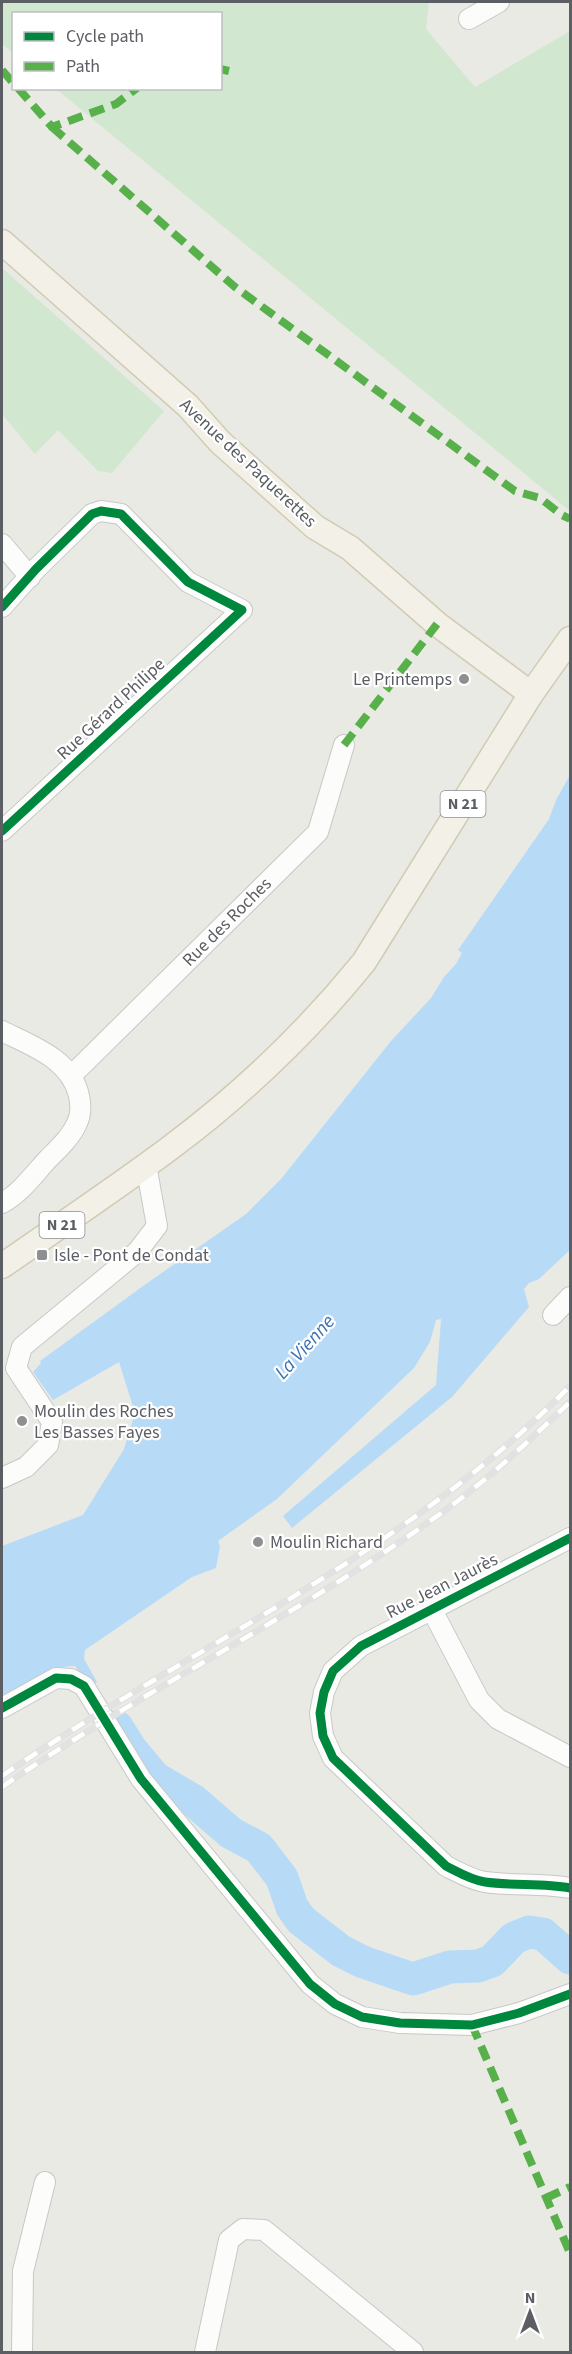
<svg xmlns="http://www.w3.org/2000/svg" width="572" height="2354" font-family="'Source Sans 3',sans-serif">
	<style>
		.green { fill: #d2e7d0 }
		.water { fill: #b7dbf7 }
		.lines { fill: none; stroke-linecap: round; stroke-linejoin: round }
		.river { stroke: #b7dbf7; stroke-width: 33 }
		.minor-casing { stroke: #c7c8c7; stroke-width: 22 }
		.major-casing { stroke: #d2cbb3; stroke-width: 27 }
		.minor { stroke: #fcfcfb; stroke-width: 20 }
		.major { stroke: #f2f0e7; stroke-width: 24 }
		.rail-casing { stroke: #e2e2e2; stroke-width: 7 }
		.rail { stroke: #fff; stroke-width: 4.5; stroke-dasharray: 14; stroke-linecap: butt }
		.quiet { stroke: #58b04a; stroke-width: 8; stroke-dasharray: 15 8; stroke-linecap: butt }
		.cycleway-casing { stroke: #fff; stroke-width: 13 }
		.cycleway { stroke: #00873e; stroke-width: 9 }
		.poi-dot { fill: #8d8f90; stroke: #fff; stroke-width: 2 }
		.labels { text-anchor: middle; dominant-baseline: central; stroke-width: 4.5; stroke-linejoin: round; paint-order: stroke }
		.shield { fill: #fff; stroke: #8c8e92; stroke-width: 1.5 }
		.shield-label { font-size: 16px; font-weight: bold; fill: #5b5e63 }
		.street-label { font-size: 18px; fill: #5b5e63; stroke: #fff }
		.poi-label { font-size: 18px; fill: #5b5e63; stroke: #fff; text-anchor: start }
		.water-label { font-size: 20px; font-style: italic; fill: #3e74b0; stroke: #fff }
	</style>
	<rect width="100%" height="100%" fill="#eaeae5"/>
	<g class="green">
		<polygon points="2,2 429,2 426,29 475,87 570,31 570,511 56,89 220,88 220,14 14,14 13,53 2,44"/>
		<polygon points="2,268 164,411 112,473 98,471 58,430 35,454 2,414"/>
	</g>
	<path class="water" d="M 570,775 L 570,1250 L 539,1279 L 529,1283 L 524,1289 L 529,1307 L 452,1397 L 292,1528 L 283,1516 L 436,1385 L 441,1319 L 436,1320 L 430,1342 L 414,1368 L 277,1499 L 218,1541 L 220,1546 L 216,1568 L 192,1577 L 85,1650 L 84,1659 L 97,1682 L 90,1687 L 75,1666 C 50,1666 28,1683 6,1694 L 2,1694 L 2,1546 L 83,1515 L 124,1449 L 135,1413 L 119,1362 L 53,1400 L 33,1372 L 41,1363 L 40,1361 L 143,1286 L 246,1214 L 281,1179 L 391,1041 L 431,998 L 444,977 L 456,964 L 462,953 L 458,950 L 549,819 L 556,800 Z"/>
	<g class="lines">
		<polyline class="river" points="117,1727 130,1748 155,1778 194,1801 231,1833 259,1848 282,1878 292,1907 301,1920 341,1951 363,1962 413,1979 450,1967 478,1966 492,1961 514,1938 529,1932 543,1934 570,1958"/>
		<defs>
			<g id="minor">
				<polyline points="469,19 499,2"/>
				<polyline points="2,544 30,577"/>
				<polyline points="2,607 36,569 92,514 101,511 121,514 188,582 242,610 2,831"/>
				<path d="M 2,1031 C 32,1046 71,1059 79,1096 C 81,1105 81,1115 77,1123 C 71,1137 59,1148 48,1159 C 35,1173 20,1194 2,1203"/>
				<polyline points="72,1075 318,832 344,745"/>
				<polyline points="553,1315 570,1297"/>
				<polyline points="2,1478 26,1467 48,1445 52,1422 16,1368 22,1347 137,1252 157,1226 146,1165"/>
				<path d="M 570,1538 L 361,1646 L 333,1671 L 324,1692 L 320,1713 L 323,1736 L 333,1758 L 446,1866 C 458,1872 471,1880 485,1882 C 514,1886 542,1883 570,1888"/>
				<polyline points="432,1610 479,1700 498,1719 570,1757"/>
				<polyline points="2,1708 56,1678 71,1679 84,1686 141,1779 310,1984 335,2004 362,2017 400,2023 472,2025 519,2013 570,1994"/>
				<polyline points="22,2352 23,2271 45,2182"/>
				<polyline points="205,2352 229,2240 243,2229 264,2230 413,2352"/>
			</g>
			<g id="major">
				<polyline points="2,242 188,406 220,442 315,527 350,548 437,624 531,694"/>
				<path d="M 2,1266 C 58,1227 115,1189 170,1148 C 241,1095 308,1031 364,962 L 531,694 L 570,639"/>
			</g>
		</defs>
		<use href="#minor" class="minor-casing"/>
		<use href="#major" class="major-casing"/>
		<use href="#minor" class="minor"/>
		<use href="#major" class="major"/>
		<defs>
			<g id="rail">
				<path d="M 2,1776 C 192,1646 407,1553 570,1386"/>
				<path d="M 2,1787 C 147,1687 308,1611 451,1506 C 493,1475 532,1438 570,1402"/>
			</g>
		</defs>
		<use href="#rail" class="rail-casing"/>
		<use href="#rail" class="rail"/>
		<g class="quiet">
			<polyline points="220,69 229,71"/>
			<polyline points="2,70 14,84"/>
			<polyline points="18,88 52,127 116,104 137,88"/>
			<polyline points="52,127 235,287 515,491 540,498 562,515 570,519"/>
			<polyline points="344,745 437,624"/>
			<polyline points="472,2025 570,2253"/>
			<polyline points="546,2198 570,2187"/>
		</g>
		<defs>
			<g id="cycleway">
				<polyline points="2,607 36,569 92,514 101,511 121,514 188,582 242,610 2,831"/>
				<path d="M 570,1538 L 361,1646 L 333,1671 L 324,1692 L 320,1713 L 323,1736 L 333,1758 L 446,1866 C 458,1872 471,1880 485,1882 C 514,1886 542,1883 570,1888"/>
				<polyline points="2,1708 56,1678 71,1679 84,1686 141,1779 310,1984 335,2004 362,2017 400,2023 472,2025 519,2013 570,1994"/>
			</g>
		</defs>
		<use href="#cycleway" class="cycleway-casing"/>
		<use href="#cycleway" class="cycleway"/>
	</g>
	<g class="poi-dot">
		<circle cx="464" cy="679" r="6"/>
		<rect x="36" y="1249" width="12" height="12" rx="3"/>
		<circle cx="22" cy="1421" r="6"/>
		<circle cx="258" cy="1542" r="6"/>
	</g>
	<g class="labels">
		<g class="shield">
			<rect x="440.5" y="791" width="45" height="26" rx="4.5"/>
			<rect x="39.5" y="1212" width="45" height="26" rx="4.5"/>
		</g>
		<g class="shield-label">
			<text x="463" y="804">N 21</text>
			<text x="62" y="1225">N 21</text>
		</g>
		<g class="street-label">
			<text transform="translate(248 463) rotate(43)">Avenue des Paquerettes</text>
			<text transform="translate(111 709) rotate(-43)">Rue Gérard Philipe</text>
			<text transform="translate(227 922) rotate(-45)">Rue des Roches</text>
			<text transform="translate(442 1586) rotate(-27)">Rue Jean Jaurès</text>
		</g>
		<g class="poi-label">
			<text x="452" y="679" text-anchor="end">Le Printemps</text>
			<text x="54" y="1255">Isle - Pont de Condat</text>
			<text x="34" y="1411">Moulin des Roches<tspan x="34" dy="21">Les Basses Fayes</tspan></text>
			<text x="270" y="1542">Moulin Richard</text>
		</g>
		<g class="water-label">
			<text transform="translate(305 1347) rotate(-48)">La Vienne</text>
		</g>
	</g>
	<rect width="572" height="2354" fill="none" stroke="#5b5e63" stroke-width="6"/>
	<rect x="12" y="12" width="210" height="78" fill="#ffffff" stroke="#bdbfc1" stroke-width="1.5"/>
	<rect x="24" y="32" width="30" height="9" fill="#00873e" stroke="#bdbfc1" stroke-width="1.5"/>
	<text x="66" y="42" font-size="18" fill="#5b5e63">Cycle path</text>
	<rect x="24" y="62" width="30" height="9" fill="#58b04a" stroke="#bdbfc1" stroke-width="1.5"/>
	<text x="66" y="72" font-size="18" fill="#5b5e63">Path</text>
	<g transform="translate(530 2312)" stroke="#ffffff" stroke-width="4.5" paint-order="stroke">
	<path d="M0-4.5L10 22L0 15L-10 22Z" fill="#5b5e63"/>
	<text y="-9" font-size="16" font-weight="bold" text-anchor="middle" fill="#5b5e63">N</text>
	</g>
</svg>
